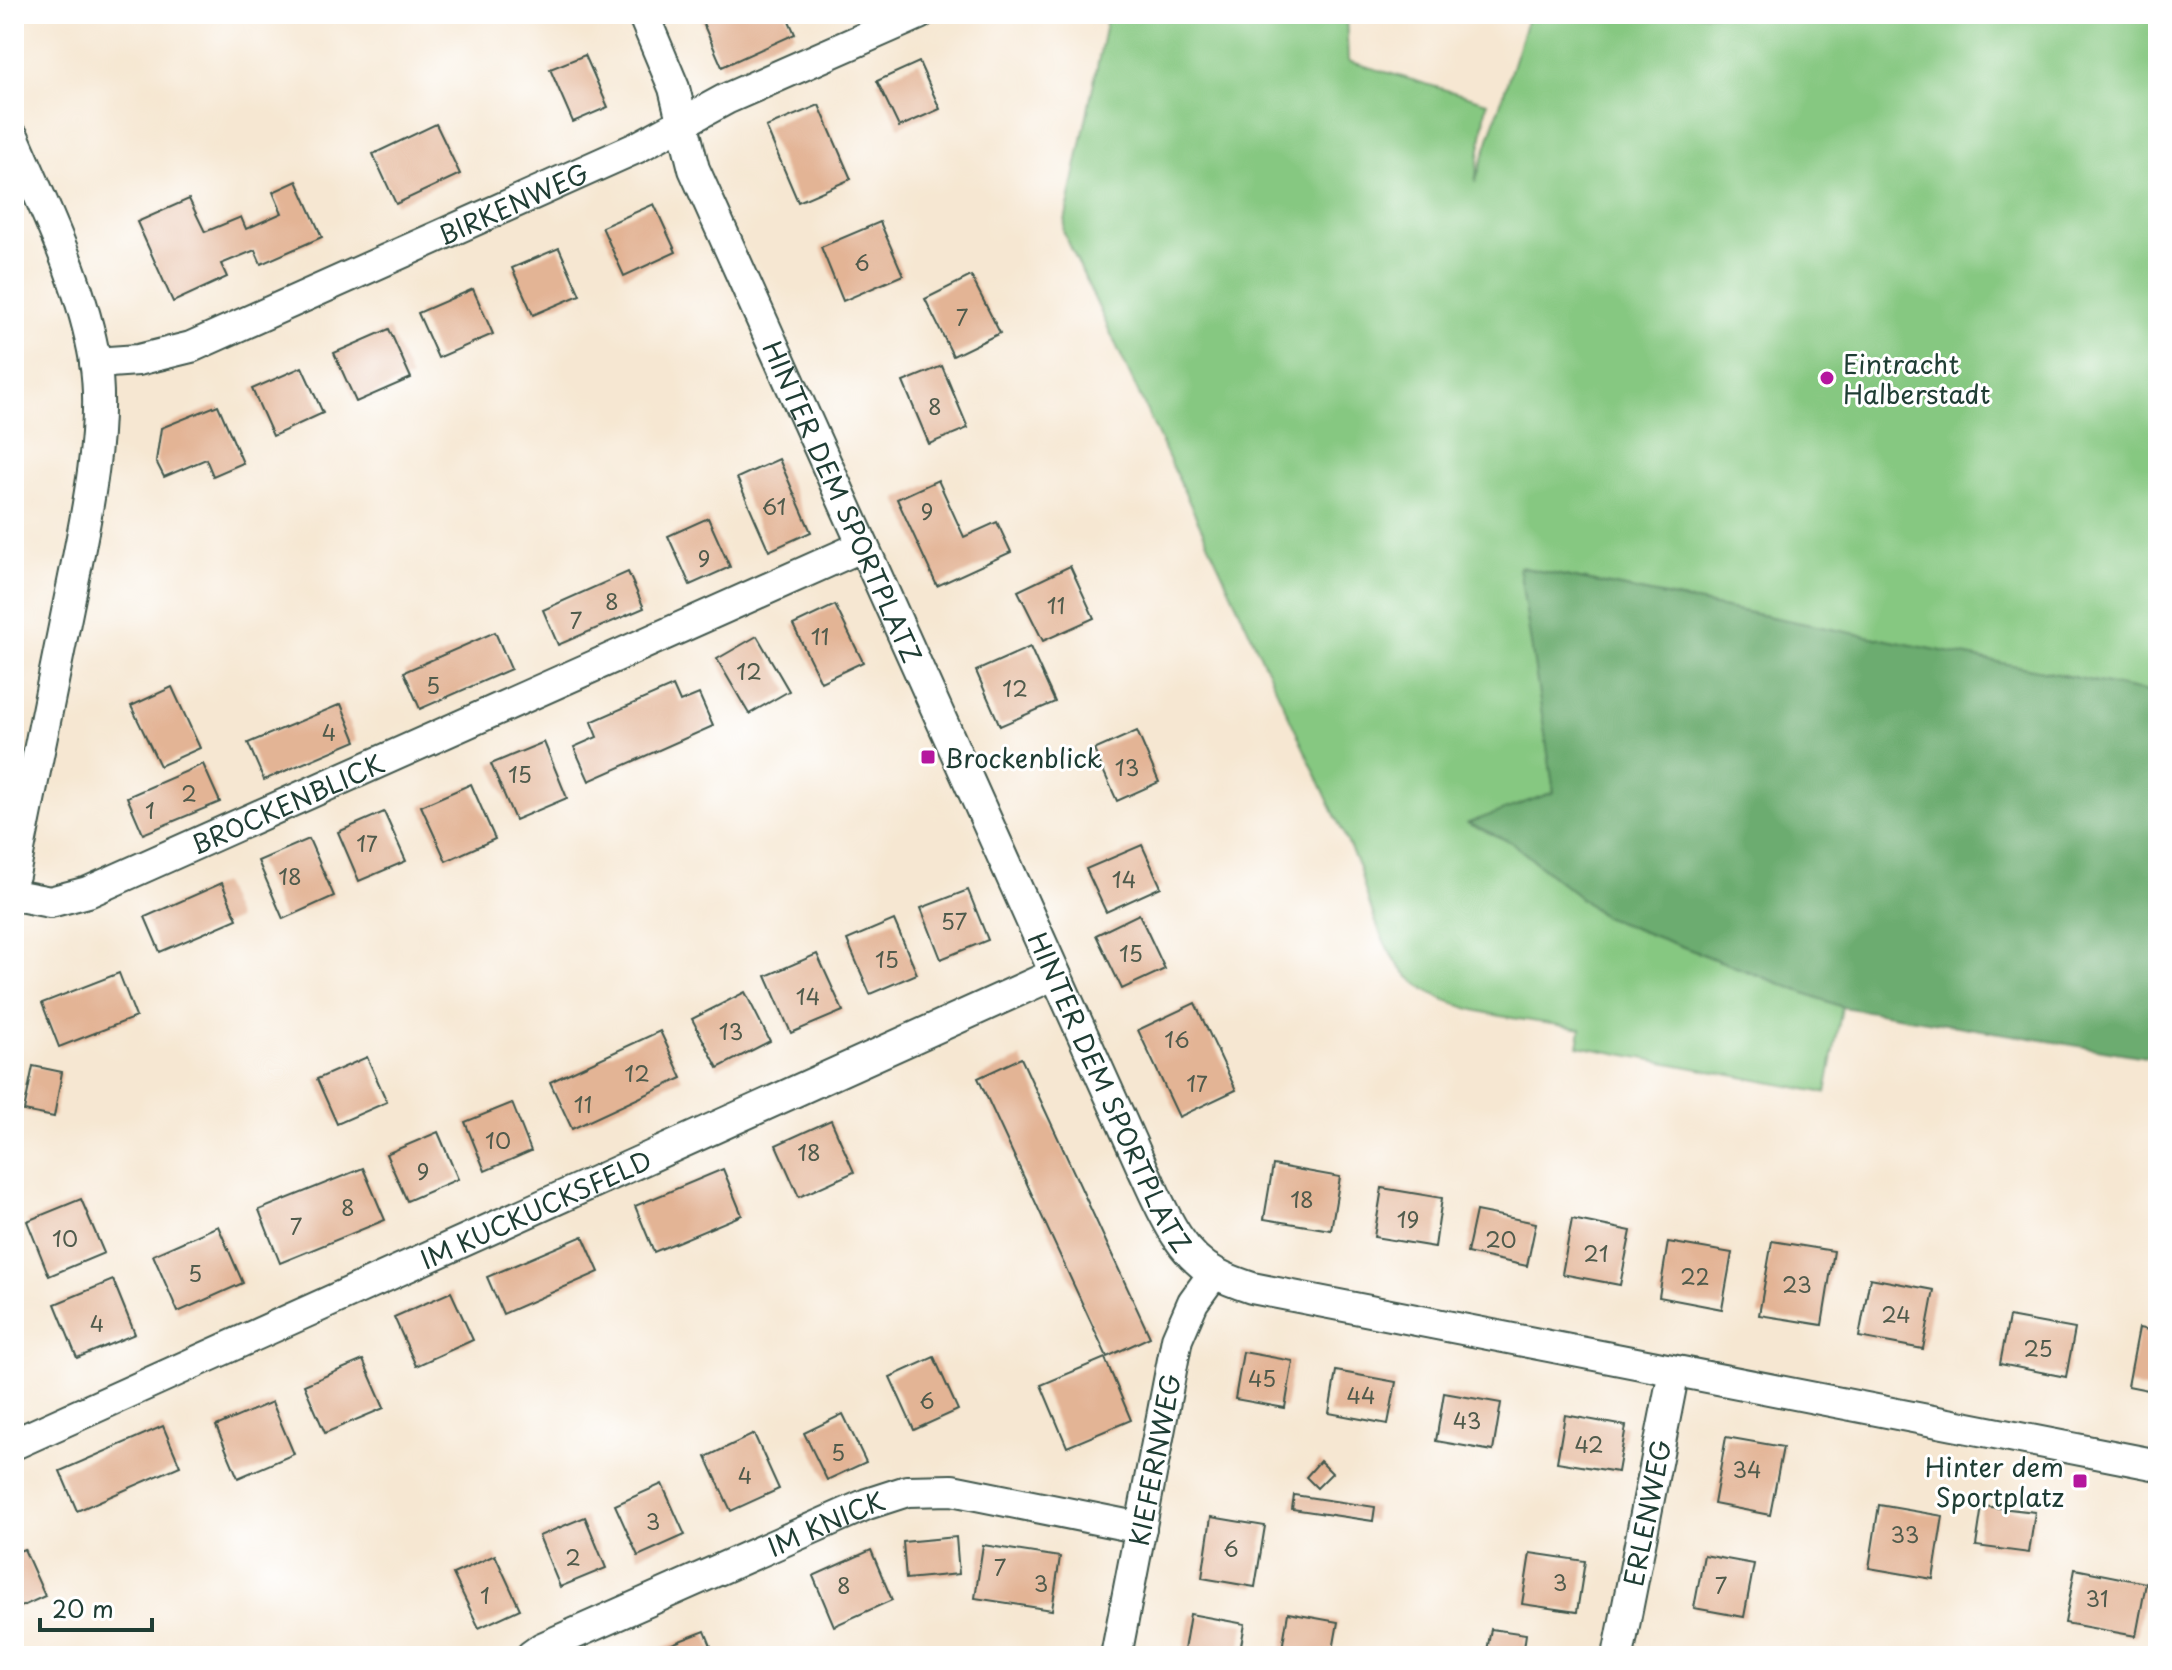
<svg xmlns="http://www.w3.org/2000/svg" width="2172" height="1670" font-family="'Playpen Sans',sans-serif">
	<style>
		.green { fill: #86c881; stroke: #52825a; stroke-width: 2 }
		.forest { fill: #6cac6f; stroke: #467452; stroke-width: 2 }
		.building { fill: #e3b495 }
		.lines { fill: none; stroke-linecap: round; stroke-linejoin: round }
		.minor-casing { stroke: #3f564c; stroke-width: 34 }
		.minor { stroke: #fff; stroke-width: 30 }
		.poi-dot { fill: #b5179e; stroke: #fff; stroke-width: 3 }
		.labels { text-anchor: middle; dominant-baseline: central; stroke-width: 6; stroke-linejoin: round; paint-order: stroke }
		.number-label { font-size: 22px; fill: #505b4c }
		.street-label { font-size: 26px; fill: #1f3d34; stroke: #fff }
		.poi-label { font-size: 26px; fill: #1f3d34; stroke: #fff; text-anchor: start }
	</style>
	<rect width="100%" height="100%" fill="#fff"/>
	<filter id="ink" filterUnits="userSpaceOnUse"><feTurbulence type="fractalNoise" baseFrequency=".0125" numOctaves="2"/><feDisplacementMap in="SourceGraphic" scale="16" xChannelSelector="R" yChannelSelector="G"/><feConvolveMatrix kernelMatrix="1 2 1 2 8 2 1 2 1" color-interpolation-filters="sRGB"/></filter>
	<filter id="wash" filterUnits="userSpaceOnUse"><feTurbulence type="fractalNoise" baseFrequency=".006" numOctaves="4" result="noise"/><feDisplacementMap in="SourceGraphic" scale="32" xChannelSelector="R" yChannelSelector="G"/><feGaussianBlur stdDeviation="1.8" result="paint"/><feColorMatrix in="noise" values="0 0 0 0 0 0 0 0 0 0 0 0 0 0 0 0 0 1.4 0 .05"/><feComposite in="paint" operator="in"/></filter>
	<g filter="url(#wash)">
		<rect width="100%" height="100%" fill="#f6e7d2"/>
		<path class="green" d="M 1108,14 L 1346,14 L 1348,61 L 1487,102 L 1475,183 L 1529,14 L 2131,14 L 2158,21 L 2158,694 L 1520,567 L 1554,792 L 1469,824 L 1511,842 L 1604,917 L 1842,1007 L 1826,1093 L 1578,1046 L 1581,1029 C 1524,1018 1450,1017 1406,974 C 1382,951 1367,899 1359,867 L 1063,231 Z"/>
		<polygon class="forest" points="1519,567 2158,694 2158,1059 1842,1007 1604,917 1511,842 1468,823 1554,792"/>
		<g id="blocks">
			<g class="building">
				<polygon points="699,14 786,14 795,34 722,67"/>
				<polygon points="585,55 608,107 573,122 550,69"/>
				<polygon points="919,62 940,109 899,127 877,81"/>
				<polygon points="819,105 851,179 798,202 766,127"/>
				<polygon points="436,124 460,174 396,204 373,154"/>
				<polygon points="297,181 322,237 261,264 255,250 221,264 227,277 173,302 137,222 189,199 205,232 241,217 246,229 282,213 273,192"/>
				<polygon points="654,204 676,252 624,276 602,227"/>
				<polygon points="880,222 903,275 843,301 821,247"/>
				<polygon points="559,248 580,295 533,315 512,268"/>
				<polygon points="971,276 1000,333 953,356 925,299"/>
				<polygon points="473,289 493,334 438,358 418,313"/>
				<polygon points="389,329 411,378 356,402 334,353"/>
				<polygon points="942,366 968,428 929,444 903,382"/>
				<polygon points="302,367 323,413 273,436 252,389"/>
				<polygon points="218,405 243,463 213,476 206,459 164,477 156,461 161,428"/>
				<polygon points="779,459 811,532 769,551 737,478"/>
				<polygon points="938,480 964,537 997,522 1011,552 937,586 897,499"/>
				<polygon points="708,518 730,567 690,585 668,536"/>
				<polygon points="1070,566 1094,618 1043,641 1018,591"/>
				<polygon points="628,572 644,608 558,645 543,610"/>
				<polygon points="835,605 863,662 821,682 793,625"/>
				<polygon points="495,632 511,669 420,709 404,672"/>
				<polygon points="757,636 789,691 749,714 717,659"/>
				<polygon points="1030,647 1055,702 1000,726 976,671"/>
				<polygon points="673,686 680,702 699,694 713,726 589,781 574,747 597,737 591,722"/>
				<polygon points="172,687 200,748 160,766 131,706"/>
				<polygon points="341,704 356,741 264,780 248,743"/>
				<polygon points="1137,731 1159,782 1117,801 1094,750"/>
				<polygon points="544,742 567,798 515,820 491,764"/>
				<polygon points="203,764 220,802 143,834 127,797"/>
				<polygon points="471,784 495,839 446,861 421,806"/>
				<polygon points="384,812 406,861 359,881 338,832"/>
				<polygon points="309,839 334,896 283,919 258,861"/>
				<polygon points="1142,845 1161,887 1106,912 1086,869"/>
				<polygon points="222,883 237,919 160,952 145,917"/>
				<polygon points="968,890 988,940 941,959 921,908"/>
				<polygon points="1139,914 1165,969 1122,989 1096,935"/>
				<polygon points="894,920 917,974 870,994 847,940"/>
				<polygon points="817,954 843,1011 791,1033 766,976"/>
				<polygon points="119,973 136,1017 59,1047 42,1003"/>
				<polygon points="745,992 770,1041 718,1068 692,1019"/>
				<polygon points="1195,1003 1236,1090 1179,1117 1138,1030"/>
				<polygon points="660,1031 682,1078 572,1129 550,1082"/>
				<polygon points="367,1057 387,1102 337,1124 317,1079"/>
				<polygon points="1021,1058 1150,1337 1107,1357 978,1078"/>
				<polygon points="33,1066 62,1072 54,1117 24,1111"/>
				<polygon points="512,1103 531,1151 485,1171 465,1122"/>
				<polygon points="831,1120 854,1172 799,1197 776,1145"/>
				<polygon points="438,1132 458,1179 407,1201 386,1154"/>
				<polygon points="1273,1165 1340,1177 1331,1230 1264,1219"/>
				<polygon points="363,1168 385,1220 280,1263 259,1210"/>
				<polygon points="723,1169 742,1215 654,1252 635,1206"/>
				<polygon points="1382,1188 1442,1198 1435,1247 1374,1237"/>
				<polygon points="81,1199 104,1253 49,1276 27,1221"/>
				<polygon points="1476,1211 1536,1223 1527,1266 1467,1253"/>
				<polygon points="1572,1219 1631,1231 1620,1285 1562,1274"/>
				<polygon points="218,1226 243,1283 178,1312 153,1255"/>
				<polygon points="583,1236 599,1272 503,1314 487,1277"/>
				<polygon points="1772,1241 1834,1251 1822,1325 1759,1315"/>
				<polygon points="1668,1242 1732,1253 1722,1309 1659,1297"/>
				<polygon points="1870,1278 1934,1290 1923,1349 1859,1337"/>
				<polygon points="113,1280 135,1334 77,1358 55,1304"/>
				<polygon points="451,1292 473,1340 416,1366 394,1317"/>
				<polygon points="2009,1317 2075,1329 2066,1377 2000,1364"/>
				<polygon points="2139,1328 2158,1332 2158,1392 2128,1386"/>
				<polygon points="1243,1352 1293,1361 1285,1408 1235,1399"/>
				<polygon points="934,1357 958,1410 914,1430 890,1377"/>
				<polygon points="1105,1358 1131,1420 1067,1447 1041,1385"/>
				<polygon points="363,1360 384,1408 325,1433 304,1385"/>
				<polygon points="1336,1371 1396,1382 1388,1424 1329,1413"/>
				<polygon points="1444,1393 1501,1403 1493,1451 1436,1441"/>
				<polygon points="272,1402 294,1454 238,1478 216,1426"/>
				<polygon points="843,1414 866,1462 827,1480 804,1433"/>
				<polygon points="1565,1415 1626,1426 1618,1472 1557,1462"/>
				<polygon points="163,1426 180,1466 77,1511 60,1471"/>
				<polygon points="754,1434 779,1489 731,1511 706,1457"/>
				<polygon points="1726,1437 1783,1447 1770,1515 1714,1504"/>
				<polygon points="1320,1461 1332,1473 1317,1488 1306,1477"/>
				<polygon points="662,1484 685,1535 638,1556 615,1505"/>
				<polygon points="1294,1495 1375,1507 1373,1521 1292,1509"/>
				<polygon points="1879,1505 1943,1516 1933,1579 1869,1568"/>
				<polygon points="1982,1506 2035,1512 2029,1553 1976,1546"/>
				<polygon points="585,1517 606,1568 560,1587 539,1536"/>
				<polygon points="1211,1517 1265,1526 1255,1587 1202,1578"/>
				<polygon points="956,1537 959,1574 906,1579 903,1542"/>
				<polygon points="983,1545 1060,1557 1052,1610 975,1598"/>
				<polygon points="24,1549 45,1596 14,1610 14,1553"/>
				<polygon points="871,1550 892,1600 834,1626 813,1576"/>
				<polygon points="1530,1553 1585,1561 1577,1612 1522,1604"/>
				<polygon points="495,1555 520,1609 479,1628 453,1574"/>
				<polygon points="1704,1555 1754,1564 1744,1617 1694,1608"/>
				<polygon points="2075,1569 2146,1583 2136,1636 2065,1623"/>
				<polygon points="1288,1613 1338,1622 1332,1656 1282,1649"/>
				<polygon points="1190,1614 1245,1624 1239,1656 1183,1656"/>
				<polygon points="1491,1629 1526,1634 1523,1656 1486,1656"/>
				<polygon points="705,1631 715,1656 641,1656"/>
			</g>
		</g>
	</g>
	<g filter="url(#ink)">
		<use href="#blocks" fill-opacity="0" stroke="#3f564c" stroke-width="2"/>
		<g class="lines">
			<defs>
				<g id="minor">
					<path id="s1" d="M 643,14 L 674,88 L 694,169 L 1142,1167 C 1160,1204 1177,1254 1217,1274 C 1228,1280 1240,1284 1252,1288 L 2158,1465"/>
					<path d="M 14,138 C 45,210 82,283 95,361 C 107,431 82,537 68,607 C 50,697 32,786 14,875"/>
					<path id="s2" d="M 95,363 L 138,360 L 191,347 L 636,148 L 726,99 L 919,14"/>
					<path id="s3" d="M 14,895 L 50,902 L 88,892 L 863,546"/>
					<path id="s4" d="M 14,1444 L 1055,974"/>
					<path id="s5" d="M 531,1656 L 542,1648 L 867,1504 L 907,1491 L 952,1490 L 1141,1528"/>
					<path id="s6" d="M 1116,1656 L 1177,1339 L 1193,1302 L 1214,1273"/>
					<path id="s7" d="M 1618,1656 L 1674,1371"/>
				</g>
			</defs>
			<use href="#minor" class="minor-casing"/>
			<use href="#minor" class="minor"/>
		</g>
	</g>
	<g class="poi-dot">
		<circle cx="1827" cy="378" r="8"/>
		<rect x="920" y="749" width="16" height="16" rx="4"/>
		<rect x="2072" y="1473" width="16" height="16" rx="4"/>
	</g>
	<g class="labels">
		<g class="number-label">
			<text x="862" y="261">6</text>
			<text x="962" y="316">7</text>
			<text x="935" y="405">8</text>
			<text x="774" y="505">61</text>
			<text x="927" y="510">9</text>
			<text x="704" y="557">9</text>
			<text x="612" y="600">8</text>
			<text x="1056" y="604">11</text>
			<text x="576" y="619">7</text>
			<text x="820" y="635">11</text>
			<text x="749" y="670">12</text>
			<text x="433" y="684">5</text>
			<text x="1015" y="687">12</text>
			<text x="329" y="731">4</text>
			<text x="1127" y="766">13</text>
			<text x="520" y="773">15</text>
			<text x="189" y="792">2</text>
			<text x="150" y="809">1</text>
			<text x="367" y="842">17</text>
			<text x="290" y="875">18</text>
			<text x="1124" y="878">14</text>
			<text x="954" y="920">57</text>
			<text x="1131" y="952">15</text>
			<text x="887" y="958">15</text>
			<text x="808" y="995">14</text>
			<text x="731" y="1030">13</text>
			<text x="1177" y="1038">16</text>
			<text x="637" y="1072">12</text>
			<text x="1197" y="1082">17</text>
			<text x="583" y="1103">11</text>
			<text x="498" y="1139">10</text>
			<text x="809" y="1151">18</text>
			<text x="423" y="1170">9</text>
			<text x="1302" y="1198">18</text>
			<text x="348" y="1206">8</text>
			<text x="1408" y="1218">19</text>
			<text x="296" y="1225">7</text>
			<text x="65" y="1237">10</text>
			<text x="1501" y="1238">20</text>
			<text x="1596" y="1252">21</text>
			<text x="195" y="1272">5</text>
			<text x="1695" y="1275">22</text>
			<text x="1797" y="1283">23</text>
			<text x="1896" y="1313">24</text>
			<text x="97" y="1322">4</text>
			<text x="2038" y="1347">25</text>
			<text x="1262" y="1377">45</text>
			<text x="1361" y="1394">44</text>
			<text x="927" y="1399">6</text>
			<text x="1467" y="1419">43</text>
			<text x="1589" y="1443">42</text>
			<text x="838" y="1451">5</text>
			<text x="1747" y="1468">34</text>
			<text x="745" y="1474">4</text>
			<text x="653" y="1520">3</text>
			<text x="1905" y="1533">33</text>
			<text x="1231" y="1547">6</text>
			<text x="573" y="1556">2</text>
			<text x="1000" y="1566">7</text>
			<text x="1560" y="1581">3</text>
			<text x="1041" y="1582">3</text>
			<text x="844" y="1584">8</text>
			<text x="1721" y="1584">7</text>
			<text x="485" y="1594">1</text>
			<text x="2097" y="1597">31</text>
		</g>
		<g class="street-label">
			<text stroke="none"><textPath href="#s2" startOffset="450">BIRKENWEG</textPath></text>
			<text stroke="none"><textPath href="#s1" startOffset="528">HINTER DEM SPORTPLATZ</textPath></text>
			<text stroke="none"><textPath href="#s3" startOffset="294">BROCKENBLICK</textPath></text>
			<text stroke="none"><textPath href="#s1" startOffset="1176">HINTER DEM SPORTPLATZ</textPath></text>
			<text stroke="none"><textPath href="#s4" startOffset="572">IM KUCKUCKSFELD</textPath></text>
			<text stroke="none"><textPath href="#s6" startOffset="200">KIEFERNWEG</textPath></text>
			<text stroke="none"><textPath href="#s7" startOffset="146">ERLENWEG</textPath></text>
			<text stroke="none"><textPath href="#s5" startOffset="324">IM KNICK</textPath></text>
		</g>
		<g class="poi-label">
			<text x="1843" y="363">Eintracht<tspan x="1843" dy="30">Halberstadt</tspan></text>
			<text x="944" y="757">Brockenblick</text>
			<text x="2064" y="1466" text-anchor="end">Hinter dem<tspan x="2064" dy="30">Sportplatz</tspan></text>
		</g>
	</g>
	<rect width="2172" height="1670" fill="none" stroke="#fff" stroke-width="48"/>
	<path d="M40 1618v12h112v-12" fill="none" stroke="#1f3d34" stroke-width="4"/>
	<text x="52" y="1618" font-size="24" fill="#1f3d34" stroke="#ffffff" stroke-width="6" paint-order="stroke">20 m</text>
</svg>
